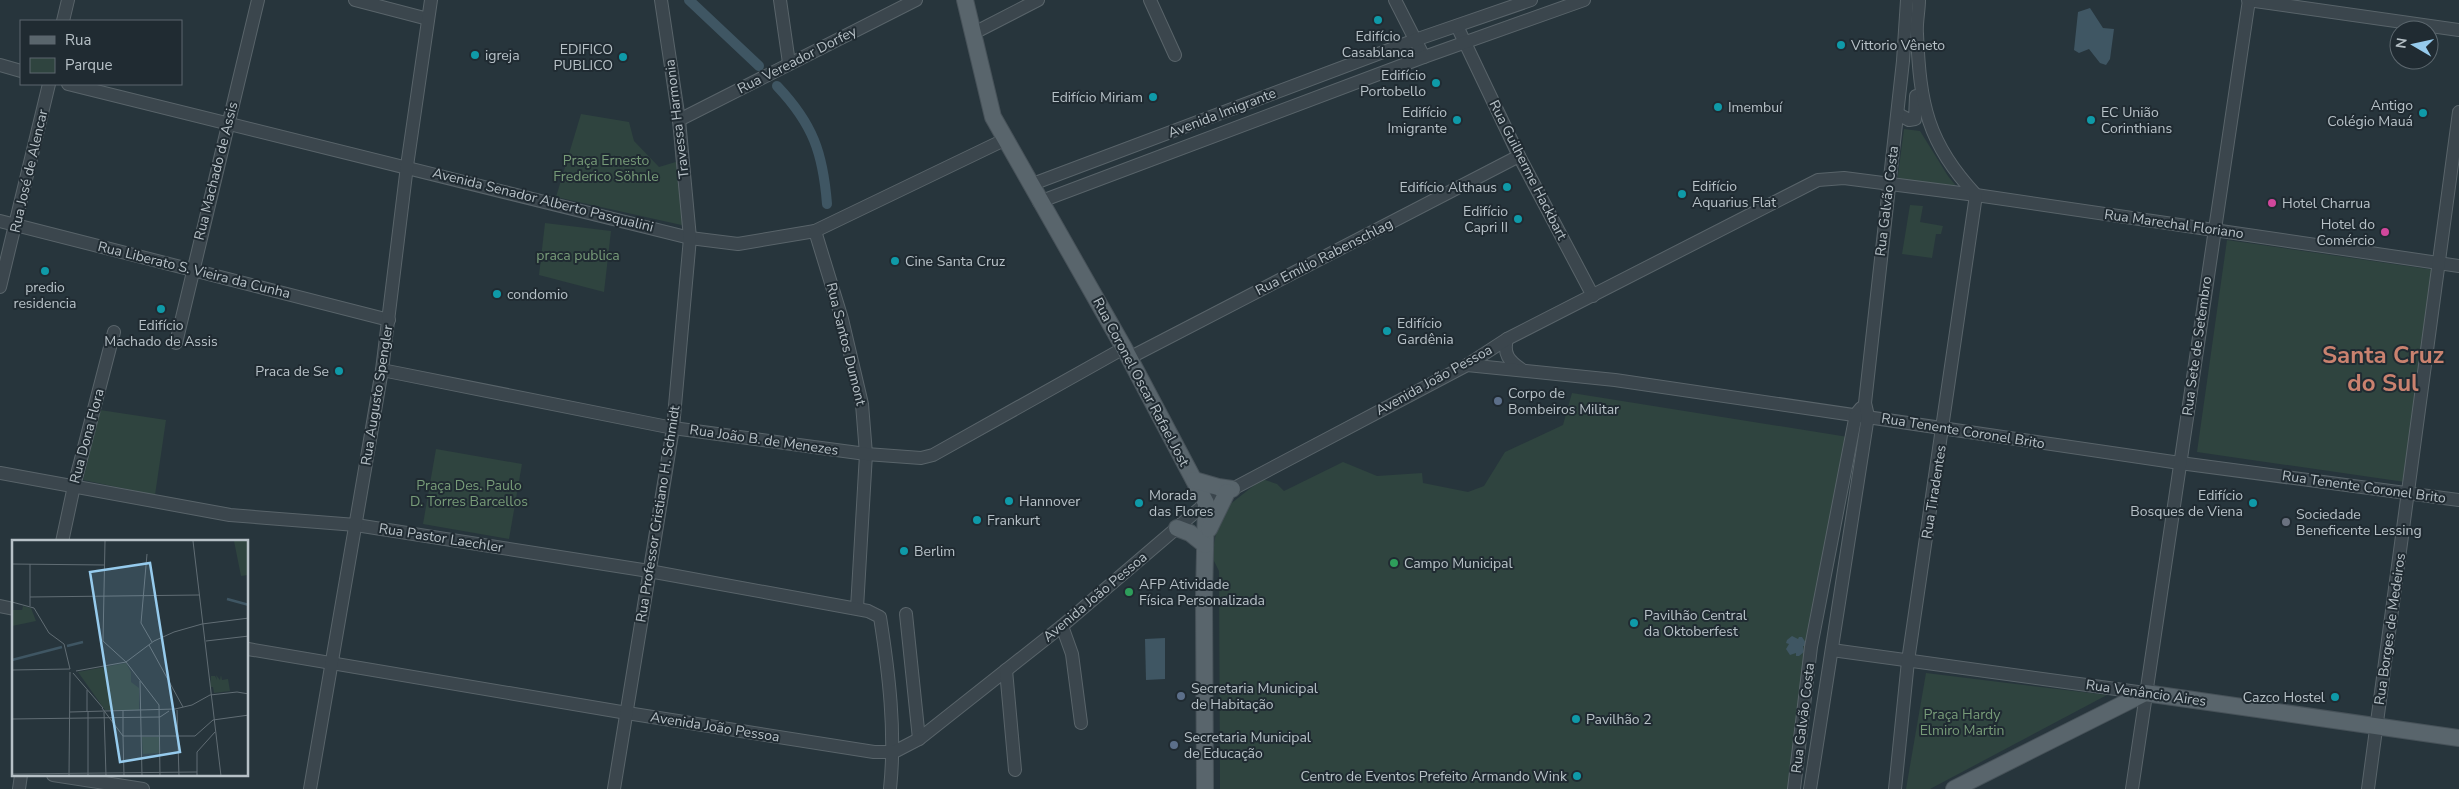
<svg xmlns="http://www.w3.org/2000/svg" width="2459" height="789" font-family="'Nunito Sans',sans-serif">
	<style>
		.green { fill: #2f443f }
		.water { fill: #3f5663 }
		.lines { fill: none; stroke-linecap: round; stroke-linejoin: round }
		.canal { stroke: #3f5663; stroke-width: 10 }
		.minor-casing { stroke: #59646a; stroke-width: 14 }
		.major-casing { stroke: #475259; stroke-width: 18 }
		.minor { stroke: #3b464d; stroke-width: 12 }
		.major { stroke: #59656c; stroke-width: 16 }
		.culture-dot { fill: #0f9aa8; stroke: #202b32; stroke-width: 2 }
		.hotel-dot { fill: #d1479c; stroke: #202b32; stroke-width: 2 }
		.service-dot { fill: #5c6f8a; stroke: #202b32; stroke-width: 2 }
		.worship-dot { fill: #6b7280; stroke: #202b32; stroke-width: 2 }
		.leisure-dot { fill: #2e9e5b; stroke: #202b32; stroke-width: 2 }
		.labels { text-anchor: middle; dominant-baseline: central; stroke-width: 4; stroke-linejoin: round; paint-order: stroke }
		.poi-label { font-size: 14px; fill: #b7c1c7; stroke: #202b32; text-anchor: start }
		.street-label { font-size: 14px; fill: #b7c1c7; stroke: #202b32 }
		.park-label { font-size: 14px; fill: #779b78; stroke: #202b32 }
		.town-label { font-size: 24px; font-weight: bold; fill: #ca826f; stroke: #202b32 }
		.inset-river { fill: none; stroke: #3f5663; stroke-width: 2.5 }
		.inset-road { fill: none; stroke: #616d74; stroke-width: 1 }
		.view { fill: #96cbed; fill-opacity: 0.15; stroke: #96cbed; stroke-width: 2.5 }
		.inset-edge { fill: none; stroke: #b7c1c7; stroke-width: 2.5 }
	</style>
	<rect width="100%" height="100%" fill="#27353c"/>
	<g class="green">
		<polygon points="581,114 629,122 634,141 659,167 679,161 686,226 556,197"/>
		<polygon points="1904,129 1920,131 1948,176 1961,192 1897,183"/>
		<polygon points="1910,205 1923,206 1920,222 1943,226 1941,234 1936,234 1932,258 1902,254"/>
		<polygon points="545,223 611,231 604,292 539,275"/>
		<polygon points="2227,240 2435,270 2405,482 2197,452"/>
		<polygon points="1572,393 1848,437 1790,789 1220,789 1219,571 1212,557 1219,513 1262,479 1277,484 1284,491 1343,462 1377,476 1422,473 1423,483 1468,492 1484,486 1505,452 1563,425"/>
		<polygon points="100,410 166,420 155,495 83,480"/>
		<polygon points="436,449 522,464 509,539 423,524"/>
		<polygon points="1926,673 2107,695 1930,789 1906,789"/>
	</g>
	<g class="water">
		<polygon points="2090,8 2103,28 2114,29 2110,59 2106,65 2100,63 2089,49 2079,53 2074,50 2078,12"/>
		<polygon points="1792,636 1798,639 1799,637 1802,637 1806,643 1805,646 1803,646 1804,652 1799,656 1796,656 1796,653 1790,655 1786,649 1789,644 1786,643 1787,640"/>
		<polygon points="1165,638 1165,679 1146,680 1145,639"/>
	</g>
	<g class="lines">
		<g class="canal">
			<polyline points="689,0 759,66"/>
			<path d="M 777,86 C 813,124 823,153 827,204"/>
		</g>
		<defs>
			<g id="minor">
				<polyline points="355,0 428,19"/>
				<polyline points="780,0 789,63"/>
				<polyline points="1150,0 1175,55"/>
				<polyline points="1395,0 1424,57"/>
				<polyline points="2248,0 2459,30"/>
				<polyline points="63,21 68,0"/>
				<polyline points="1457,26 1519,156 1593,296"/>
				<polyline points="972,34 1038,0"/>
				<polyline points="0,65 21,71"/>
				<polyline points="68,84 690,238 738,244 815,231 1004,140"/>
				<polyline points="1898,114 1909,120 1915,119 1916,96"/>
				<polyline points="679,120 916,0"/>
				<polyline points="1030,185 1415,40 1531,0"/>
				<polyline points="1039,202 1424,57 1584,0"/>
				<polyline points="0,221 389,320"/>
				<polyline points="815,231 842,319 862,404 866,454 857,608"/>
				<polyline points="0,287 49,84"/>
				<path d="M 1507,339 C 1503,354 1509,361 1521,369"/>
				<polyline points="176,343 258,0"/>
				<polyline points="1129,358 1519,156"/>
				<polyline points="1467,365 1615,380 2180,463 2459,500"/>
				<polyline points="382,370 673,428 866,454 921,458 933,455 1124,348"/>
				<path d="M 0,473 L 230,515 L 356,525 L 649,571 L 868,611 L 880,617 C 889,674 896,732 890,789"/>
				<polyline points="62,542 74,486 114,332"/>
				<polyline points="0,606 14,609"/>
				<polyline points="906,614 919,739"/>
				<polyline points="1062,626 1072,654 1081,723"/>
				<polyline points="248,649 627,713 874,752 894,752 919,739 1062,626 1206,503 1467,365 1507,339 1818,180 1844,178 1976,195 2459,266"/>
				<polyline points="1832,650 2145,693"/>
				<polyline points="1006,670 1015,770"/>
				<polyline points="53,775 143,789"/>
				<polyline points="19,789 21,775"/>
				<polyline points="310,789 382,370 407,166 431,0"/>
				<polyline points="614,789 673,428 690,238 679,120 661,0"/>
				<polyline points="1794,789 1811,647 1856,414 1861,408"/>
				<polyline points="1810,789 1868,416 1865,403 1903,61 1907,0"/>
				<path d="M 1895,789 L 1908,661 L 1976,195 C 1927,143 1920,104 1917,34 C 1916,23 1919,11 1919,0"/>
				<polyline points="2132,789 2249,0"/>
				<polyline points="2368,789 2459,112"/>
			</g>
			<g id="major">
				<polyline points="965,0 993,117 1124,348 1206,503 1204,599 1205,789"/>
				<polyline points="1194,480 1218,487 1232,489"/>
				<polyline points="1177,528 1190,533 1205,545"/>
				<polyline points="1209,529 1227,492"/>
				<polyline points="1954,789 2145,693 2459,738"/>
			</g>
		</defs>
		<use href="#minor" class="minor-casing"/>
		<use href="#major" class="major-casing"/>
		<use href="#minor" class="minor"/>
		<use href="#major" class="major"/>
	</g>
	<g class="culture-dot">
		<circle cx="1378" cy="20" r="5"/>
		<circle cx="1841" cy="45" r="5"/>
		<circle cx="475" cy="55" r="5"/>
		<circle cx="623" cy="57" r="5"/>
		<circle cx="1436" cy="83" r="5"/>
		<circle cx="1153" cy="97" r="5"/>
		<circle cx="1718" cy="107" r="5"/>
		<circle cx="2423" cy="113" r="5"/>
		<circle cx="1457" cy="120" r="5"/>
		<circle cx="2091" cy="120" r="5"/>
		<circle cx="1507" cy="187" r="5"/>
		<circle cx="1682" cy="194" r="5"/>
		<circle cx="1518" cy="219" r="5"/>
		<circle cx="895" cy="261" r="5"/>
		<circle cx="45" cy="271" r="5"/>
		<circle cx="497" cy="294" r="5"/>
		<circle cx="161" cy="309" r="5"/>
		<circle cx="1387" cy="331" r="5"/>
		<circle cx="339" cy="371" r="5"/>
		<circle cx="1009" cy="501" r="5"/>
		<circle cx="1139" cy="503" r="5"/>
		<circle cx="2253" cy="503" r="5"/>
		<circle cx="977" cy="520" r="5"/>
		<circle cx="904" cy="551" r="5"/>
		<circle cx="1634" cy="623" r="5"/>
		<circle cx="2335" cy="697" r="5"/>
		<circle cx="1576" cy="719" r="5"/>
		<circle cx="1577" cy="776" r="5"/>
	</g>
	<g class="hotel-dot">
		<circle cx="2272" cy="203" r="5"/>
		<circle cx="2385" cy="232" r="5"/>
	</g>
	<g class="service-dot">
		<circle cx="1498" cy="401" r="5"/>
		<circle cx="1181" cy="696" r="5"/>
		<circle cx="1174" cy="745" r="5"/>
	</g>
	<circle class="worship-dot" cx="2286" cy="522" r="5"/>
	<g class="leisure-dot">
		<circle cx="1394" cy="563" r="5"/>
		<circle cx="1129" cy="592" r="5"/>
	</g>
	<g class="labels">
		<g class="poi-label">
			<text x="1378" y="36" text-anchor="middle">Edifício<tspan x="1378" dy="16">Casablanca</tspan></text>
			<text x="1851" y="45">Vittorio Vêneto</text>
			<text x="613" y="49" text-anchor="end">EDIFICO<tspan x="613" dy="16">PUBLICO</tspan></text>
			<text x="485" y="55">igreja</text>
			<text x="1426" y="75" text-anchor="end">Edifício<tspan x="1426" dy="16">Portobello</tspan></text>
			<text x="1143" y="97" text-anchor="end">Edifício Miriam</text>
			<text x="2413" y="105" text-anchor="end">Antigo<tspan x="2413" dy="16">Colégio Mauá</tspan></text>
			<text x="1728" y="107">Imembuí</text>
			<text x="1447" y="112" text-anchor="end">Edifício<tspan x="1447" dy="16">Imigrante</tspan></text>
			<text x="2101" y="112">EC União<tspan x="2101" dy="16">Corinthians</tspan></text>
			<text x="1692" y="186">Edifício<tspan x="1692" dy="16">Aquarius Flat</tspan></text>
			<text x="1497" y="187" text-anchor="end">Edifício Althaus</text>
			<text x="2282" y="203">Hotel Charrua</text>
			<text x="1508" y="211" text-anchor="end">Edifício<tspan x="1508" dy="16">Capri II</tspan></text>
			<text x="2375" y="224" text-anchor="end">Hotel do<tspan x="2375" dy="16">Comércio</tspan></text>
			<text x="905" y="261">Cine Santa Cruz</text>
			<text x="45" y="287" text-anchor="middle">predio<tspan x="45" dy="16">residencia</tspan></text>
			<text x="507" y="294">condomio</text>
			<text x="1397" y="323">Edifício<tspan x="1397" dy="16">Gardênia</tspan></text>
			<text x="161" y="325" text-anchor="middle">Edifício<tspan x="161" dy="16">Machado de Assis</tspan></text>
			<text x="329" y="371" text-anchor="end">Praca de Se</text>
			<text x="1508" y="393">Corpo de<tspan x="1508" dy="16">Bombeiros Militar</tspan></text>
			<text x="1149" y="495">Morada<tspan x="1149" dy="16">das Flores</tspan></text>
			<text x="2243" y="495" text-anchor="end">Edifício<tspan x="2243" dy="16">Bosques de Viena</tspan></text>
			<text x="1019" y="501">Hannover</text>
			<text x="2296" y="514">Sociedade<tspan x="2296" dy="16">Beneficente Lessing</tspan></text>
			<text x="987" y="520">Frankurt</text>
			<text x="914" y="551">Berlim</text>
			<text x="1404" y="563">Campo Municipal</text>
			<text x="1139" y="584">AFP Atividade<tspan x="1139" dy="16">Física Personalizada</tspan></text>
			<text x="1644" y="615">Pavilhão Central<tspan x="1644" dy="16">da Oktoberfest</tspan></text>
			<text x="1191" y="688">Secretaria Municipal<tspan x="1191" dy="16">de Habitação</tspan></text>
			<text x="2325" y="697" text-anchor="end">Cazco Hostel</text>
			<text x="1586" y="719">Pavilhão 2</text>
			<text x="1184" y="737">Secretaria Municipal<tspan x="1184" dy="16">de Educação</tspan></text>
			<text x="1567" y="776" text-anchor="end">Centro de Eventos Prefeito Armando Wink</text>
		</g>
		<g class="street-label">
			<text transform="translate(797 60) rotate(-27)">Rua Vereador Dorfey</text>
			<text transform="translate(1222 113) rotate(-21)">Avenida Imigrante</text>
			<text transform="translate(677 119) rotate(-97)">Travessa Harmonia</text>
			<text transform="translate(1528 170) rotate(63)">Rua Guilherme Hackbart</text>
			<text transform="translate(29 171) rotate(-77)">Rua José de Alencar</text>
			<text transform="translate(216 171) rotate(-76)">Rua Machado de Assis</text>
			<text transform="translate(543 200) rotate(14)">Avenida Senador Alberto Pasqualini</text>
			<text transform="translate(1887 201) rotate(-83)">Rua Galvão Costa</text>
			<text transform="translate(2174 224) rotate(8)">Rua Marechal Floriano</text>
			<text transform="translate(1324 257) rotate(-27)">Rua Emílio Rabenschlag</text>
			<text transform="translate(194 270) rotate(14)">Rua Liberato S. Vieira da Cunha</text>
			<text transform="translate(846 344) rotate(76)">Rua Santos Dumont</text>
			<text transform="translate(2197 346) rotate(-82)">Rua Sete de Setembro</text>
			<text transform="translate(1434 380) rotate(-29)">Avenida João Pessoa</text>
			<text transform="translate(1141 382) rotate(62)">Rua Coronel Oscar Rafael Jost</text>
			<text transform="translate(377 395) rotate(-81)">Rua Augusto Spengler</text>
			<text transform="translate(1963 431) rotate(9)">Rua Tenente Coronel Brito</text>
			<text transform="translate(87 436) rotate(-75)">Rua Dona Flora</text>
			<text transform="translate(764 440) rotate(8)">Rua João B. de Menezes</text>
			<text transform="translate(2364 487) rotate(8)">Rua Tenente Coronel Brito</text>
			<text transform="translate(1934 492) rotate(-81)">Rua Tiradentes</text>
			<text transform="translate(658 514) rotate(-81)">Rua Professor Cristiano H. Schmidt</text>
			<text transform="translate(441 538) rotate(9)">Rua Pastor Laechler</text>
			<text transform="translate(1095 597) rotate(-40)">Avenida João Pessoa</text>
			<text transform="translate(2390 629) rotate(-82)">Rua Borges de Medeiros</text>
			<text transform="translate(2146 693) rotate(8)">Rua Venâncio Aires</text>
			<text transform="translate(1803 718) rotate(-83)">Rua Galvão Costa</text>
			<text transform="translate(715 727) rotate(9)">Avenida João Pessoa</text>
		</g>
		<g class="park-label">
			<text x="606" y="160">Praça Ernesto<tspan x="606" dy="16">Frederico Söhnle</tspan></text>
			<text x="578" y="255">praca publica</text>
			<text x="469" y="485">Praça Des. Paulo<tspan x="469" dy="16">D. Torres Barcellos</tspan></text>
			<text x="1962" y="714">Praça Hardy<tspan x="1962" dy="16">Elmiro Martin</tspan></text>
		</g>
		<g class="town-label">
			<text x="2383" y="355">Santa Cruz<tspan x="2383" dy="28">do Sul</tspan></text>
		</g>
	</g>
	<g transform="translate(12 540)">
		<rect width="236" height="236" fill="#27353c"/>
		<path d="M 222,1 L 236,1 L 236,35 L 229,36 ZM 11,66 L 19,68 L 24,81 L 0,86 L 0,70 L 10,70 ZM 114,123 L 119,132 L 119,142 L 127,148 L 127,170 L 93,170 L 66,132 ZM 204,135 L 208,140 L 209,135 L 210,140 L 216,139 L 218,151 L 202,153 L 201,147 L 198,147 L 199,136 L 203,136 L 205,140 ZM 130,197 L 147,197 L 147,213 L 131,214 Z" fill="#2f443f"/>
		<path class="inset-river" d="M 215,59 L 237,65M 55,106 L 71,102M 0,120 L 50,107"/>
		<path class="inset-road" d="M 93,1 L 91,101 L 114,122 L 147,165 L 148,236M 181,1 L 209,236M 135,14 L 129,83 L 140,102M 0,24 L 92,25M 18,24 L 18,66M 18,57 L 187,55M 0,62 L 22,68 L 37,93 L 52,104 L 58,129M 194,101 L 237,96M 137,105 L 171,167M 0,130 L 58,129M 64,131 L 114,122 L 142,101 L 162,92 L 190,84 L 237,78M 61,133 L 91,168M 128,141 L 130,236M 90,168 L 111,196 L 112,236M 165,170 L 167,236M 111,171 L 111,196 L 183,196 L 201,180 L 237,175M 58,172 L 163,169 L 180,165 L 198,155 L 225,152 L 237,154M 75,172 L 75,150M 92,172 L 94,236M 0,179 L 148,177 L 157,171M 0,234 L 185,232M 57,236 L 58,132M 76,236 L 76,172M 185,236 L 185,212 L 203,192"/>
		<path class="view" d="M 138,23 L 168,212 L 108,222 L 78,32 Z"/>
		<rect width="236" height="236" class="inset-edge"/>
	</g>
	<rect x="20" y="20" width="162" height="65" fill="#202b32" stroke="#5c676e"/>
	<rect x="30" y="36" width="25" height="8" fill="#59656c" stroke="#5c676e"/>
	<text x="65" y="45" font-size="15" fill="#b7c1c7">Rua</text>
	<rect x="30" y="58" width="25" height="15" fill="#2f443f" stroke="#5c676e"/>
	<text x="65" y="70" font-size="15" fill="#b7c1c7">Parque</text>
	<g transform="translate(2414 45) rotate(279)"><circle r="24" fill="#202b32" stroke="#5c676e"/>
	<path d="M0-4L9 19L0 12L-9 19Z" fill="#96cbed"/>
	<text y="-8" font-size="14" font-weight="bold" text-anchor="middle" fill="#b7c1c7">N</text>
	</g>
</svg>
